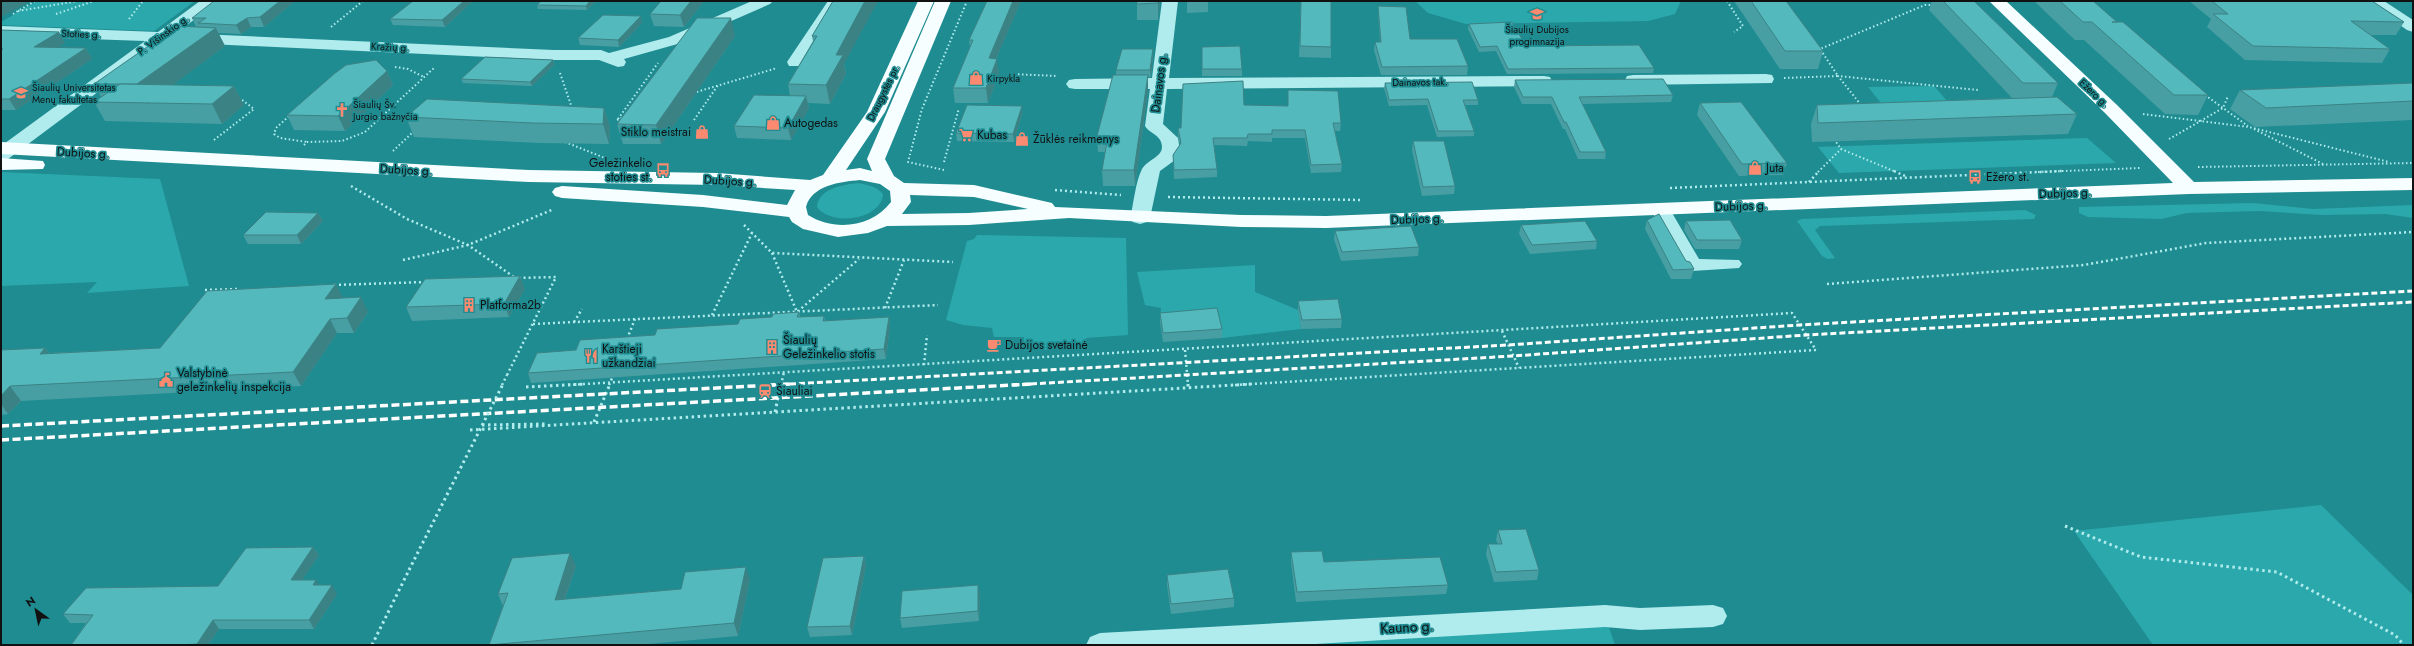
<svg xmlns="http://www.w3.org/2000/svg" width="2414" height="646" font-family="Jost,sans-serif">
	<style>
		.green { fill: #2ba8ac }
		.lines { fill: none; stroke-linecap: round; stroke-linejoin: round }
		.path-far2 { stroke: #b0eced; stroke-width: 2; stroke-dasharray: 1.5 2.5; stroke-linecap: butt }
		.path-far1 { stroke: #b0eced; stroke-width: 2.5; stroke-dasharray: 2 3; stroke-linecap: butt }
		.path { stroke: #b0eced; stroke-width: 3; stroke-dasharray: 2.5 3.5; stroke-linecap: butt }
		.minor { fill: #b0eced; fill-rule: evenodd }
		.major { fill: #f6feff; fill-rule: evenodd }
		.rail-far1 { stroke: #fff; stroke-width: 3; stroke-dasharray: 6 3; stroke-linecap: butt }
		.rail { stroke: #fff; stroke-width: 3.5; stroke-dasharray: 8 3.5; stroke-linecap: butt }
		.path-bridge-far1 { stroke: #b0eced; stroke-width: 2.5; stroke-dasharray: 2 3; stroke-linecap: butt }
		.path-bridge { stroke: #b0eced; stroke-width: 3; stroke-dasharray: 2.5 3.5; stroke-linecap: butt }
		.wall { fill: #489fa3 }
		.shaded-wall { fill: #3b8284 }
		.building { fill: #54b9bd; stroke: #3b8284 }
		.labels { text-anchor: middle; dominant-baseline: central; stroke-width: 3.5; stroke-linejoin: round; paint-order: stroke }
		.far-poi-label { font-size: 10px; fill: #111; stroke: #1f8c91; text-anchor: start }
		.far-street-label { font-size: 10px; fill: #111; stroke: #1f8c91 }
		.street-label { font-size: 12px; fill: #111; stroke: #1f8c91 }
		.poi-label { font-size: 12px; fill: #111; stroke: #1f8c91; text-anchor: start }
		.near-street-label { font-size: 14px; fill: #111; stroke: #1f8c91 }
	</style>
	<rect width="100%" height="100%" fill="#1f8c91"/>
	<g class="green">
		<polygon points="37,1 195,1 154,31 1,25 1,22"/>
		<polygon points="1415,1 1681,1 1675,14 1648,21 1466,24 1428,13"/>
		<polygon points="1934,86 1948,102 1881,103 1868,87"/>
		<polygon points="2087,138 2116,163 1839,173 1818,147"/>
		<polygon points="1,172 160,179 189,286 87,293 97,282 1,286"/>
		<path d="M 858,183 C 868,185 876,186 883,194 C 881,221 830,226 817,207 C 819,188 842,185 858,183 Z"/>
		<polygon points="2253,203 2313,209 2413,205 2413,218 2386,214 2322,215 2260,211 2187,213 2161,219 2088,217 2079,213 2079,207"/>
		<polygon points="2025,210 2036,215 2034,219 1820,226 1815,230 1835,258 1828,259 1822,256 1797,221 1802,219"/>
		<polygon points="977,235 1126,238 1128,335 1086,338 1085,348 1023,351 1024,337 994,337 992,328 963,325 946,320 967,241 974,239"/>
		<polygon points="1255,265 1255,292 1298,310 1301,329 1222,338 1160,322 1161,308 1145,305 1137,272"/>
		<polygon points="2321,505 2413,595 2413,645 2153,645 2074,531"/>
		<polygon points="1605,616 1615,645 1159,645"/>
	</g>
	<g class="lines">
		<g class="path-far2">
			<polyline points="1727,1 1743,26 1734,32"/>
			<polyline points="18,11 78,1"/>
			<polyline points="13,14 35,1"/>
			<polyline points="56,14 94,1"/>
			<polyline points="129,19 143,1"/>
			<polyline points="331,27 363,1"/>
			<polyline points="395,67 408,69 424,77"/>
			<polyline points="560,73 572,108"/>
			<polyline points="1010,74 1058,76"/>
			<polyline points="1784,78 1838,76 1820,49 1925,5 1932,5"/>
			<polyline points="693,93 777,68"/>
			<polyline points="2205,95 2248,126"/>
			<polyline points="1861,105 1838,76 1978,90"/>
			<polyline points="2143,114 2249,127 2389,162"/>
			<polyline points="289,116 276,128 274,134 280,138 307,142"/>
			<polyline points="618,119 658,63"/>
			<polyline points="617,120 624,117"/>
			<polyline points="694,120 718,85"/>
			<polyline points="2254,129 2325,165"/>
			<polyline points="1834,139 1841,149 1896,172"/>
			<polyline points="2169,139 2223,108 2228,96"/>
			<polyline points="214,140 254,109 241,99"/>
			<polyline points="565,142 605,158"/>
			<polyline points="304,145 307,142 342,141 365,132 434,68"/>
			<polyline points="393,151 414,131"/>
			<polyline points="944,162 959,108"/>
			<polyline points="2198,167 2413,163"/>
			<polyline points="944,170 908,162 922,109 967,1"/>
			<polyline points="1818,172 1841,149"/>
			<polyline points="2038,172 2141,168"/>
		</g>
		<g class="path-far1">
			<polyline points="1894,171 1905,176"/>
			<polyline points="1809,182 1819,171"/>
			<polyline points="351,186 407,219 468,245 514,277"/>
			<polyline points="1670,188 2062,171"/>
			<polyline points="1055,190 1121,195"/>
			<polyline points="1168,197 1363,200"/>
			<polyline points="744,225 772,253 953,262"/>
			<polyline points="772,253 797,312 859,259"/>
			<polyline points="403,260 468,245 554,209"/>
			<polyline points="1827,284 2084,265 2206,243 2413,232"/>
			<polyline points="334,285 425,282"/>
			<polyline points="205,290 239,289"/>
			<polyline points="885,308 904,260"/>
			<polyline points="712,315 752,233"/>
			<polyline points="574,322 582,309"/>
			<polyline points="533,324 938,305"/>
			<polyline points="1502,331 1519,368"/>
			<polyline points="627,339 635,319"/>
			<polyline points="1185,350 1188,385"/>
			<polyline points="924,365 927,335"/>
			<polyline points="507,375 556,277 518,278"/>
			<polyline points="568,385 1792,313 1816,350"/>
			<polyline points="609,385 613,376"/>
			<polyline points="781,385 784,372"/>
			<polyline points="1235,385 1816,350"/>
		</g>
		<g class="path">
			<polyline points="1188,384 1188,387"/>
			<polyline points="526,387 585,384"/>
			<polyline points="775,412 781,384"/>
			<polyline points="594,422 610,384"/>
			<polyline points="482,425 545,424"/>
			<polyline points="470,430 1252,384"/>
			<polyline points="2065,526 2141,557 2277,572 2395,635 2404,645"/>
			<polyline points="372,645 409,570"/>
		</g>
		<g class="minor">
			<polygon points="200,1 218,1 177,33 554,50 601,50 609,53 669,37 752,1 773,1 770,4 681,43 624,59 626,62 624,66 618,67 599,60 554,60 165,42 8,159 1,161 1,146 145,41 1,36 1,26 158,32"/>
			<polygon points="828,1 844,1 801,66 789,66 787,62"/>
			<path d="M 1162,1 L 1178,1 L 1169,78 L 1544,76 L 1550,77 L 1552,81 L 1550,85 L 1544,86 L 1167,89 L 1163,124 L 1178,138 L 1180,151 L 1175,160 L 1160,171 L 1150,218 L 1147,222 L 1140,224 L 1133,222 L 1130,218 C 1134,203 1135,183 1142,169 C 1147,160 1162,157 1162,147 C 1162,135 1150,134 1145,126 L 1150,89 L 1075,89 L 1069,88 L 1066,84 L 1069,80 L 1075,79 L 1152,78 Z"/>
			<polygon points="2366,1 2384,1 2413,20 2413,32 2407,30"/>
			<polygon points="1766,74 1772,75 1774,79 1772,83 1633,85 1627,84 1625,80 1627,76 1633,75"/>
			<polygon points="1661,204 1668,206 1699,259 1739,260 1742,264 1739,268 1692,271 1685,269 1651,210 1654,206"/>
			<polygon points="1605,605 1640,608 1713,605 1723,608 1727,616 1723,624 1713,627 1640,630 1605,627 1298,645 1086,645 1090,637 1100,633"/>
		</g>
		<g class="major">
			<path d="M 918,1 L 934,1 L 885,112 L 846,170 L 860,168 L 872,171 L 867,159 L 935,1 L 951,1 L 885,159 L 894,176 L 904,183 L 974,185 L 1052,203 L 1055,207 L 1241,215 L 1326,216 L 2173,183 L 2105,113 L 1989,1 L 2006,1 L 2117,105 L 2194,182 L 2413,178 L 2413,190 L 2189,194 L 1326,228 L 1241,227 L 1069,218 L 969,225 L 887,226 L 868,233 L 838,237 L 803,229 L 792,222 L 789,217 L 703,207 L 562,198 L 555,196 L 552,192 L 555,188 L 562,186 L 703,195 L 787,205 L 795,190 L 717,185 L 529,182 L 1,154 L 1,142 L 529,170 L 717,173 L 810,180 L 823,175 L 867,112 ZM 860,180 L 880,184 L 890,191 L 891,202 C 872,227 835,232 808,215 L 806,207 C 812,185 840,182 860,180 ZM 910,195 L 974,197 L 1028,209 L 969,213 L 902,214 L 911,202 Z"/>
			<polygon points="1,158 43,161 45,165 43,169 1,170"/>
		</g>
		<g class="rail-far1">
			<polyline points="772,385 1508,345 1799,325 2413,291"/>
			<polyline points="1013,385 1513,356 1806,335 2413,302"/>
		</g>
		<g class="rail">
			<polyline points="1,426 791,384"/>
			<polyline points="1,440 1031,384"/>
		</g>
		<polyline class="path-bridge-far1" points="502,385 507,375"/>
		<polyline class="path-bridge" points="409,570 503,384"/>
	</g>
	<g class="wall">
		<polygon points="295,1 264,27 251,27 241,34 218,33 225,46 172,85 234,86 244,105 222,124 105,121 94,102 101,97 94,84 196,27 192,18"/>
		<polygon points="473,1 445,27 393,25 390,19"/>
		<polygon points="541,1 596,1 587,10 538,9 537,5"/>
		<polygon points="704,1 684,27 654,26 650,14"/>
		<polygon points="833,1 846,74 830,104 808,103 809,108 791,140 737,138 734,126 790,96 788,84 813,41 812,36"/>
		<polygon points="987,1 1021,1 996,59 999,73 988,103 955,103 953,88 970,47 969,40"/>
		<polygon points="1137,1 1160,1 1158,20 1137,20"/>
		<polygon points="1187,1 1208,1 1208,12 1187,13"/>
		<polygon points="1301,1 1331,47 1331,58 1299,57"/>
		<polygon points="1734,1 1786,1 1823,51 1818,69 1780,69"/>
		<polygon points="1932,1 1974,1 2058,83 2052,97 2077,114 2068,134 1812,142 1811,124 1817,105 2012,98 1929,10"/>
		<polygon points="2034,1 2093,1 2117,22 2208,95 2198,115 2165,114 2084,40 2075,40"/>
		<polygon points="2189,1 2372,1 2404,22 2396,35 2370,35 2390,49 2382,63 2245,60 2207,27 2211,19"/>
		<polygon points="1378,6 1410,39 1468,66 1467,75 1381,75 1374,50 1375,42 1380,42 1378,13"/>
		<polygon points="642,23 619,47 580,45 578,38"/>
		<polygon points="1469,24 1526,46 1654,68 1653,73 1507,74 1496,51 1479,52 1468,29"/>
		<polygon points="1,30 59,32 65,43 57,48 86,48 92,59 16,110 1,110"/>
		<polygon points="735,36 661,144 623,144 617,124"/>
		<polygon points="1202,47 1242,69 1242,76 1202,76"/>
		<polygon points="1153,56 1151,77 1148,77 1148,90 1135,186 1103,186 1102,170 1105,152 1098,152 1097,136 1116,75 1116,70"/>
		<polygon points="553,60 554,65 532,86 463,83 461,79"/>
		<polygon points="387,71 393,85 345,131 294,130 287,115"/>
		<polygon points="1515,80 1673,95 1671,102 1582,104 1606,152 1605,159 1578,159 1565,129 1563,129 1551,104 1522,104 1514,87"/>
		<polygon points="1385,83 1478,100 1478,105 1465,105 1474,131 1474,136 1437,137 1427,105 1389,106 1384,88"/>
		<polygon points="2413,83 2413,120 2255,127 2230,109 2240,90"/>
		<polygon points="1288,90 1341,123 1340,131 1335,131 1342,164 1341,172 1311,173 1305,138 1272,138 1272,142 1248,141 1247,146 1214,145 1217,169 1217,177 1174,179 1173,155 1180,145 1178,136 1178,128 1181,128 1244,105 1288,106"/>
		<polygon points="1700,103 1787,163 1783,175 1739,176 1697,115"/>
		<polygon points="1022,106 1022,114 1014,142 957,141 956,133"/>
		<polygon points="604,108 610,127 609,144 539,143 414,137 406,117"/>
		<polygon points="1413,141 1455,186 1454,194 1422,196 1412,150"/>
		<polygon points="318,213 323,221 301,244 248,244 243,235"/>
		<polygon points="1647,220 1694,269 1691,279 1671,279 1645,229"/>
		<polygon points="1686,221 1742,240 1739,249 1695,249 1684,230"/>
		<polygon points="1521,225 1597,241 1596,249 1530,254 1519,234"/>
		<polygon points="1335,231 1419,247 1418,256 1341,261 1334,239"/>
		<polygon points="525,289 509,317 412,321 406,307"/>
		<polygon points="343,298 368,312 354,333 337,333 301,386 21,401 8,414 1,415 1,350 45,348 49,353 160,348"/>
		<polygon points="1298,301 1342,319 1341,328 1301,329 1298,310"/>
		<polygon points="799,312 800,317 824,316 825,321 889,317 890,326 886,359 531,383 528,373 576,350 738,324 772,317"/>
		<polygon points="1160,313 1222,329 1222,338 1163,342 1160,322"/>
		<polygon points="1498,530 1539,570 1537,580 1494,582 1486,554 1488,544 1498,544 1496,540"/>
		<polygon points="313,547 319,555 302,580 320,585 337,594 314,629 219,629 208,645 71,645 86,623 70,623 63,614 218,586"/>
		<polygon points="1291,552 1324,562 1448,585 1446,594 1296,602 1291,562"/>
		<polygon points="864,556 866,566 852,635 810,637 807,627"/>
		<polygon points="576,566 565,599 681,589 750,580 738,636 637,645 489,645 503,606 498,594"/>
		<polygon points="1167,575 1234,598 1234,607 1171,614 1167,585"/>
		<polygon points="980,594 979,621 902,628 900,618"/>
	</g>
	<g class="shaded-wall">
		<polygon points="6,1 31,1 1,17 1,3"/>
		<polygon points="280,1 295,1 264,27 260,17"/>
		<polygon points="464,1 473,1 445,27 442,20"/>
		<polygon points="590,1 596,1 587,10 586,6"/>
		<polygon points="691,1 704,1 684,27 680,15"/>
		<polygon points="865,1 878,1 844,64 846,74 830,104 826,85 836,55"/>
		<polygon points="1013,1 1021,1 990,73 989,58"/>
		<polygon points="1158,1 1160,1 1158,20"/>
		<polygon points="641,16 642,23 619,47 618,40"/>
		<polygon points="247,18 251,27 241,34 236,25"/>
		<polygon points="731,18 735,36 661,144 656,125"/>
		<polygon points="216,28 225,46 147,104 137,84"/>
		<polygon points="59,32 65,43 40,58 34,47"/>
		<polygon points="86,48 92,59 16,110 9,99"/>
		<polygon points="1153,49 1153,56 1151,77 1150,70"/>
		<polygon points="997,59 999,73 988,103 986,88"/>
		<polygon points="553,60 554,65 532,86 530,82"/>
		<polygon points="387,71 393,85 345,131 338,116"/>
		<polygon points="1148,75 1148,90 1135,186 1134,170"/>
		<polygon points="234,86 244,105 222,124 212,104"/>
		<polygon points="806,96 809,108 791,140 788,128"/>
		<polygon points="1022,106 1022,114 1014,142 1013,134"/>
		<polygon points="604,108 610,127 609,144 603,124"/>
		<polygon points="318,213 323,221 301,244 297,235"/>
		<polygon points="520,276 525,289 509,317 504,304"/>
		<polygon points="336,284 343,298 325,299"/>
		<polygon points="361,297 368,312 354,333 347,318"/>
		<polygon points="889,317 890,326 886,359 884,349"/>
		<polygon points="330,319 337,333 301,386 293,372"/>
		<polygon points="45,348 55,362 40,354"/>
		<polygon points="10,386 21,401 8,414 1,404 1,396"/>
		<polygon points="313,547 319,555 296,589 291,580"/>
		<polygon points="570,553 576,566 560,613 555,600"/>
		<polygon points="864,556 866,566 852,635 850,626"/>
		<polygon points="746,567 750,580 738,636 734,623"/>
		<polygon points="316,580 322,589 313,585"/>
		<polygon points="332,585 337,594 314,629 309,620"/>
		<polygon points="978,585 980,594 979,621 978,611"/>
		<polygon points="213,620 219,629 208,645 197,645 197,644"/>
	</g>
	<g class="building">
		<polygon points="1,1 6,1 1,3"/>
		<polygon points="214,1 280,1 260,17 247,18 236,25 198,23 206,18 192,18"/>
		<polygon points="413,1 464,1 442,20 390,19"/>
		<polygon points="541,1 590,1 586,6 537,5"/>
		<polygon points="661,1 691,1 680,15 650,14"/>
		<polygon points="833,1 865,1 836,55 843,55 826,85 788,84 817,36 812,36"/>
		<polygon points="987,1 1013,1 989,58 997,59 986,88 953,88 973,40 969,40"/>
		<polygon points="1137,1 1158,1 1158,3 1137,4"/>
		<polygon points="1301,1 1331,1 1331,47 1300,46"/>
		<polygon points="1751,1 1786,1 1823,51 1785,51"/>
		<polygon points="1943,1 1974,1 2058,83 2023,83"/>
		<polygon points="2060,1 2093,1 2117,22 2112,22 2123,22 2208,95 2174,95 2092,22 2083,22"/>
		<polygon points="2212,1 2372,1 2404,22 2351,21 2390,49 2253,46 2213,14 2228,14"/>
		<polygon points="1378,6 1406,7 1410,39 1457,39 1468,66 1382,67 1375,42 1381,42"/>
		<polygon points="603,15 641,16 618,40 578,38"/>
		<polygon points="697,18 731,18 656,125 617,124"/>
		<polygon points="1512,22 1526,46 1639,45 1654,68 1508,69 1497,46 1480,47 1469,24"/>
		<polygon points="177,26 216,28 137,84 94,84"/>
		<polygon points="1,30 59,32 34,47 86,48 9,99 1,99 1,50 3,49 1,49"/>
		<polygon points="1240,46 1242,69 1202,69 1202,47"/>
		<polygon points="1122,49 1153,49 1150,70 1116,70"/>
		<polygon points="485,57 553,60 530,82 461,79"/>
		<polygon points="376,60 387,71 338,116 287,115 334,74 346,65"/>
		<polygon points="1113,75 1148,75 1134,170 1102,170 1108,136 1097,136"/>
		<polygon points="1663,79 1673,95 1579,97 1606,152 1580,152 1566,122 1564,122 1552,97 1523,97 1515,80"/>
		<polygon points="1243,81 1244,105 1288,106 1288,90 1338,91 1341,123 1333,123 1342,164 1311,165 1305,130 1272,130 1272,134 1248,134 1247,138 1213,138 1217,169 1174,170 1173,155 1181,143 1178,128 1181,128 1183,84"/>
		<polygon points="1472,82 1478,100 1463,100 1474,131 1438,131 1428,99 1389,100 1385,83"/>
		<polygon points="2413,83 2413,101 2266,108 2240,90"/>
		<polygon points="120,84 234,86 212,104 94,102"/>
		<polygon points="754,95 806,96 788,128 734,126"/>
		<polygon points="2057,97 2077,114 1818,123 1817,105"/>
		<polygon points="427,99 604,108 603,124 532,123 406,117"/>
		<polygon points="1741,102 1787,163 1742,164 1700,103"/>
		<polygon points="967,105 1022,106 1013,134 956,133"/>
		<polygon points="1413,141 1444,141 1455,186 1423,187"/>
		<polygon points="266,212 318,213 297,235 243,235"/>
		<polygon points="1659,214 1686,261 1690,262 1694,269 1673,270 1647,220"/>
		<polygon points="1730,220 1742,240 1697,240 1686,221"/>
		<polygon points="1585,221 1597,241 1532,245 1521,225"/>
		<polygon points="1411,226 1419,247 1342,252 1335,231"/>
		<polygon points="520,276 504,304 406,307 425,279"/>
		<polygon points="336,284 325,299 361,297 347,318 330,319 293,372 10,386 1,396 1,350 45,348 40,354 160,348 207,291"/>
		<polygon points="1338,299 1342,319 1302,320 1298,301"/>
		<polygon points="1217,308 1222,329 1163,333 1160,313"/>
		<polygon points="799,312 797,317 824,316 823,321 889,317 884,349 528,373 537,353 576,350 580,340 655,335 657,329 738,324 740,319 772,317 773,314"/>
		<polygon points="1526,529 1539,570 1496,572 1488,544 1502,544 1498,530"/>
		<polygon points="313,547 291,580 316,580 313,585 332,585 309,620 213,620 197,644 178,645 71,645 93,615 63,614 86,588 218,586 246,548"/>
		<polygon points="1322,551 1324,562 1440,557 1448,585 1297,592 1291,552"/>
		<polygon points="570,553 555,600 681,589 685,572 746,567 734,623 489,645 508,593 498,594 512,558"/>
		<polygon points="864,556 850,626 807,627 823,558"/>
		<polygon points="1228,569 1234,598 1171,604 1167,575"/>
		<polygon points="978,585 978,611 900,618 902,591"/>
	</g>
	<defs>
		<symbol id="school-bare" viewBox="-9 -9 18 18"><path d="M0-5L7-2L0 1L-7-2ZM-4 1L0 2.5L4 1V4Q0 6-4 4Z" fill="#fc8a70" stroke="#1f8c91" stroke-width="2.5" paint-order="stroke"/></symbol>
		<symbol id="shop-bare" viewBox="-9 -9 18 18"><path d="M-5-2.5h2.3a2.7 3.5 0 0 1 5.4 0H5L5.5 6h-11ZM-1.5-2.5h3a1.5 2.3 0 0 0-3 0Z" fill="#fc8a70" stroke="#1f8c91" stroke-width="2.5" paint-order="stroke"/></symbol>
		<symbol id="university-bare" viewBox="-9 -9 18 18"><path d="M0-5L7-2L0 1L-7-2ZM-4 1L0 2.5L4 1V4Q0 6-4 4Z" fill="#fc8a70" stroke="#1f8c91" stroke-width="2.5" paint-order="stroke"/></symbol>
		<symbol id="church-bare" viewBox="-9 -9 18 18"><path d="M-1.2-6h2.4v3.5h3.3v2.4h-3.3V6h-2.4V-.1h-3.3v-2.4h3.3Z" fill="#fc8a70" stroke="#1f8c91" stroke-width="2.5" paint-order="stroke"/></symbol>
		<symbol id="supermarket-bare" viewBox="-9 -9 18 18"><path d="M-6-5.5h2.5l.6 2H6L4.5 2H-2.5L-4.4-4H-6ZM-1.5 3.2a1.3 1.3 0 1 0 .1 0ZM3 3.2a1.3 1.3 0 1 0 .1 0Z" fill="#fc8a70" stroke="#1f8c91" stroke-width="2.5" paint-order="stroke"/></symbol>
		<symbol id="bus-bare" viewBox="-9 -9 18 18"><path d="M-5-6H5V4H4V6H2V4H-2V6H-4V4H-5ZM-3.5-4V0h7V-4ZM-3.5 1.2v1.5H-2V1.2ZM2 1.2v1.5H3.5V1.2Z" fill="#fc8a70" stroke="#1f8c91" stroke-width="2.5" paint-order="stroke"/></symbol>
		<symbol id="building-bare" viewBox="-9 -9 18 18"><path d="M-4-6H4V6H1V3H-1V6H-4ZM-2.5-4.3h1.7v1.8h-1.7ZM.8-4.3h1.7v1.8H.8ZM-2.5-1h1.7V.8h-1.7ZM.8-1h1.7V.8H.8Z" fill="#fc8a70" stroke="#1f8c91" stroke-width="2.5" paint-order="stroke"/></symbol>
		<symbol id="cafe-bare" viewBox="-9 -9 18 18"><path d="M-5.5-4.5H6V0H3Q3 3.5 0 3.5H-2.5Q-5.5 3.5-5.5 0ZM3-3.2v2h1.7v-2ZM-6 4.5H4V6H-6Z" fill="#fc8a70" stroke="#1f8c91" stroke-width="2.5" paint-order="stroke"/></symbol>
		<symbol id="restaurant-bare" viewBox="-9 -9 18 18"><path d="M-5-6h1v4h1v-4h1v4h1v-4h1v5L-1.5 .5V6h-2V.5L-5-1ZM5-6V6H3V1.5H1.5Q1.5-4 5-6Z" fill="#fc8a70" stroke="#1f8c91" stroke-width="2.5" paint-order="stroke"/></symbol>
		<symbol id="civic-bare" viewBox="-9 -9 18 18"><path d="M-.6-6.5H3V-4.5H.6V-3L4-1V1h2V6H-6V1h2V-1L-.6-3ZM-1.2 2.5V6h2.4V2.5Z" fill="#fc8a70" stroke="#1f8c91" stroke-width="2.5" paint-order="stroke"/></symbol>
		<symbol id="station-bare" viewBox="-9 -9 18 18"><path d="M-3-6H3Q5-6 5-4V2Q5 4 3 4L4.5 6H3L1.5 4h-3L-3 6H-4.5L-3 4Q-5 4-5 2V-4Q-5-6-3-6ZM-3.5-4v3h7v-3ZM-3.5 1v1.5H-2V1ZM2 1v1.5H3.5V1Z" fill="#fc8a70" stroke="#1f8c91" stroke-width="2.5" paint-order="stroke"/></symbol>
	</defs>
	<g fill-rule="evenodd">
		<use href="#school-bare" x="1527" y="4" width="20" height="20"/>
		<use href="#shop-bare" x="966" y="68" width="20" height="20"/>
		<use href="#university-bare" x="11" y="83" width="20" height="20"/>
		<use href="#church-bare" x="332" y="100" width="20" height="20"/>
		<use href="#shop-bare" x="763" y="113" width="20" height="20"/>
		<use href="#shop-bare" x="692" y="122" width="20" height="20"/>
		<use href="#supermarket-bare" x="956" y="125" width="20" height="20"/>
		<use href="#shop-bare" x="1012" y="129" width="20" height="20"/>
		<use href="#shop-bare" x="1745" y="158" width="20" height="20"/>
		<use href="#bus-bare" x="653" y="160" width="20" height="20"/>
		<use href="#bus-bare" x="1965" y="167" width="20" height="20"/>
		<use href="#building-bare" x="459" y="295" width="20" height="20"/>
		<use href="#cafe-bare" x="984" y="335" width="20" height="20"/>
		<use href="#building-bare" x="762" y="337" width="20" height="20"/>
		<use href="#restaurant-bare" x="581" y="346" width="20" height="20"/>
		<use href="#civic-bare" x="156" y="370" width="20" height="20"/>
		<use href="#station-bare" x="755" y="381" width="20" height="20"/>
	</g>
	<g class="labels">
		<g class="far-poi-label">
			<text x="1537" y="29" text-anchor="middle">Šiaulių Dubijos<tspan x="1537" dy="12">progimnazija</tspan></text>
			<text x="987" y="78">Kirpykla</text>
			<text x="32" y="87">Šiaulių Universitetas<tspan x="32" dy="12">Menų fakultetas</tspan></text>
			<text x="353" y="104">Šiaulių Šv.<tspan x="353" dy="12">Jurgio bažnyčia</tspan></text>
		</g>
		<g class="far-street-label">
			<text transform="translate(81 34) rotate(2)">Stoties g.</text>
			<text transform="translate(163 35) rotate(-36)">P. Višinskio g.</text>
			<text transform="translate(390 47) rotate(3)">Kražių g.</text>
			<text transform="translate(1420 82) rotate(-1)">Dainavos tak.</text>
			<text transform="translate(883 93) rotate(-64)">Draugystės pr.</text>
			<text transform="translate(2094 93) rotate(43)">Ežero g.</text>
		</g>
		<g class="street-label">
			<text transform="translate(1159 83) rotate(-83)">Dainavos g.</text>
			<text transform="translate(83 153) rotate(3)">Dubijos g.</text>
			<text transform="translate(406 170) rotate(3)">Dubijos g.</text>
			<text transform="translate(730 181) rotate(3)">Dubijos g.</text>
			<text transform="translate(2065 193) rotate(-2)">Dubijos g.</text>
			<text transform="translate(1741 206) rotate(-2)">Dubijos g.</text>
			<text transform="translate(1417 219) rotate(-2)">Dubijos g.</text>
		</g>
		<g class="poi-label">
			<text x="784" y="123">Autogedas</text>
			<text x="691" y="132" text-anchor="end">Stiklo meistrai</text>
			<text x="977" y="135">Kubas</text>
			<text x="1033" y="139">Žūklės reikmenys</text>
			<text x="652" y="163" text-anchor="end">Geležinkelio<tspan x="652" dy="14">stoties st.</tspan></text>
			<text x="1766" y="168">Juta</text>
			<text x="1986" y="177">Ežero st.</text>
			<text x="480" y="305">Platforma2b</text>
			<text x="783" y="340">Šiaulių<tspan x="783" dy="14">Geležinkelio stotis</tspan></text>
			<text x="1005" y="345">Dubijos svetainė</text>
			<text x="602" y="349">Karštieji<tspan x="602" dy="14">užkandžiai</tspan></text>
			<text x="177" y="373">Valstybinė<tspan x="177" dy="14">geležinkelių inspekcija</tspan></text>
			<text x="776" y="391">Šiauliai</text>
		</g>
		<g class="near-street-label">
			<text transform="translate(1407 627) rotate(-3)">Kauno g.</text>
		</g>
	</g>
	<rect width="2414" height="646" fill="none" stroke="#111111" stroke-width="4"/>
	<g transform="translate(36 610) rotate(327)" stroke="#1f8c91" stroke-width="3" paint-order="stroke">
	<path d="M0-3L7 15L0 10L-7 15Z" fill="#111111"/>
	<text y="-6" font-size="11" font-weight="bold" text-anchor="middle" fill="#111111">N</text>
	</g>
</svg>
